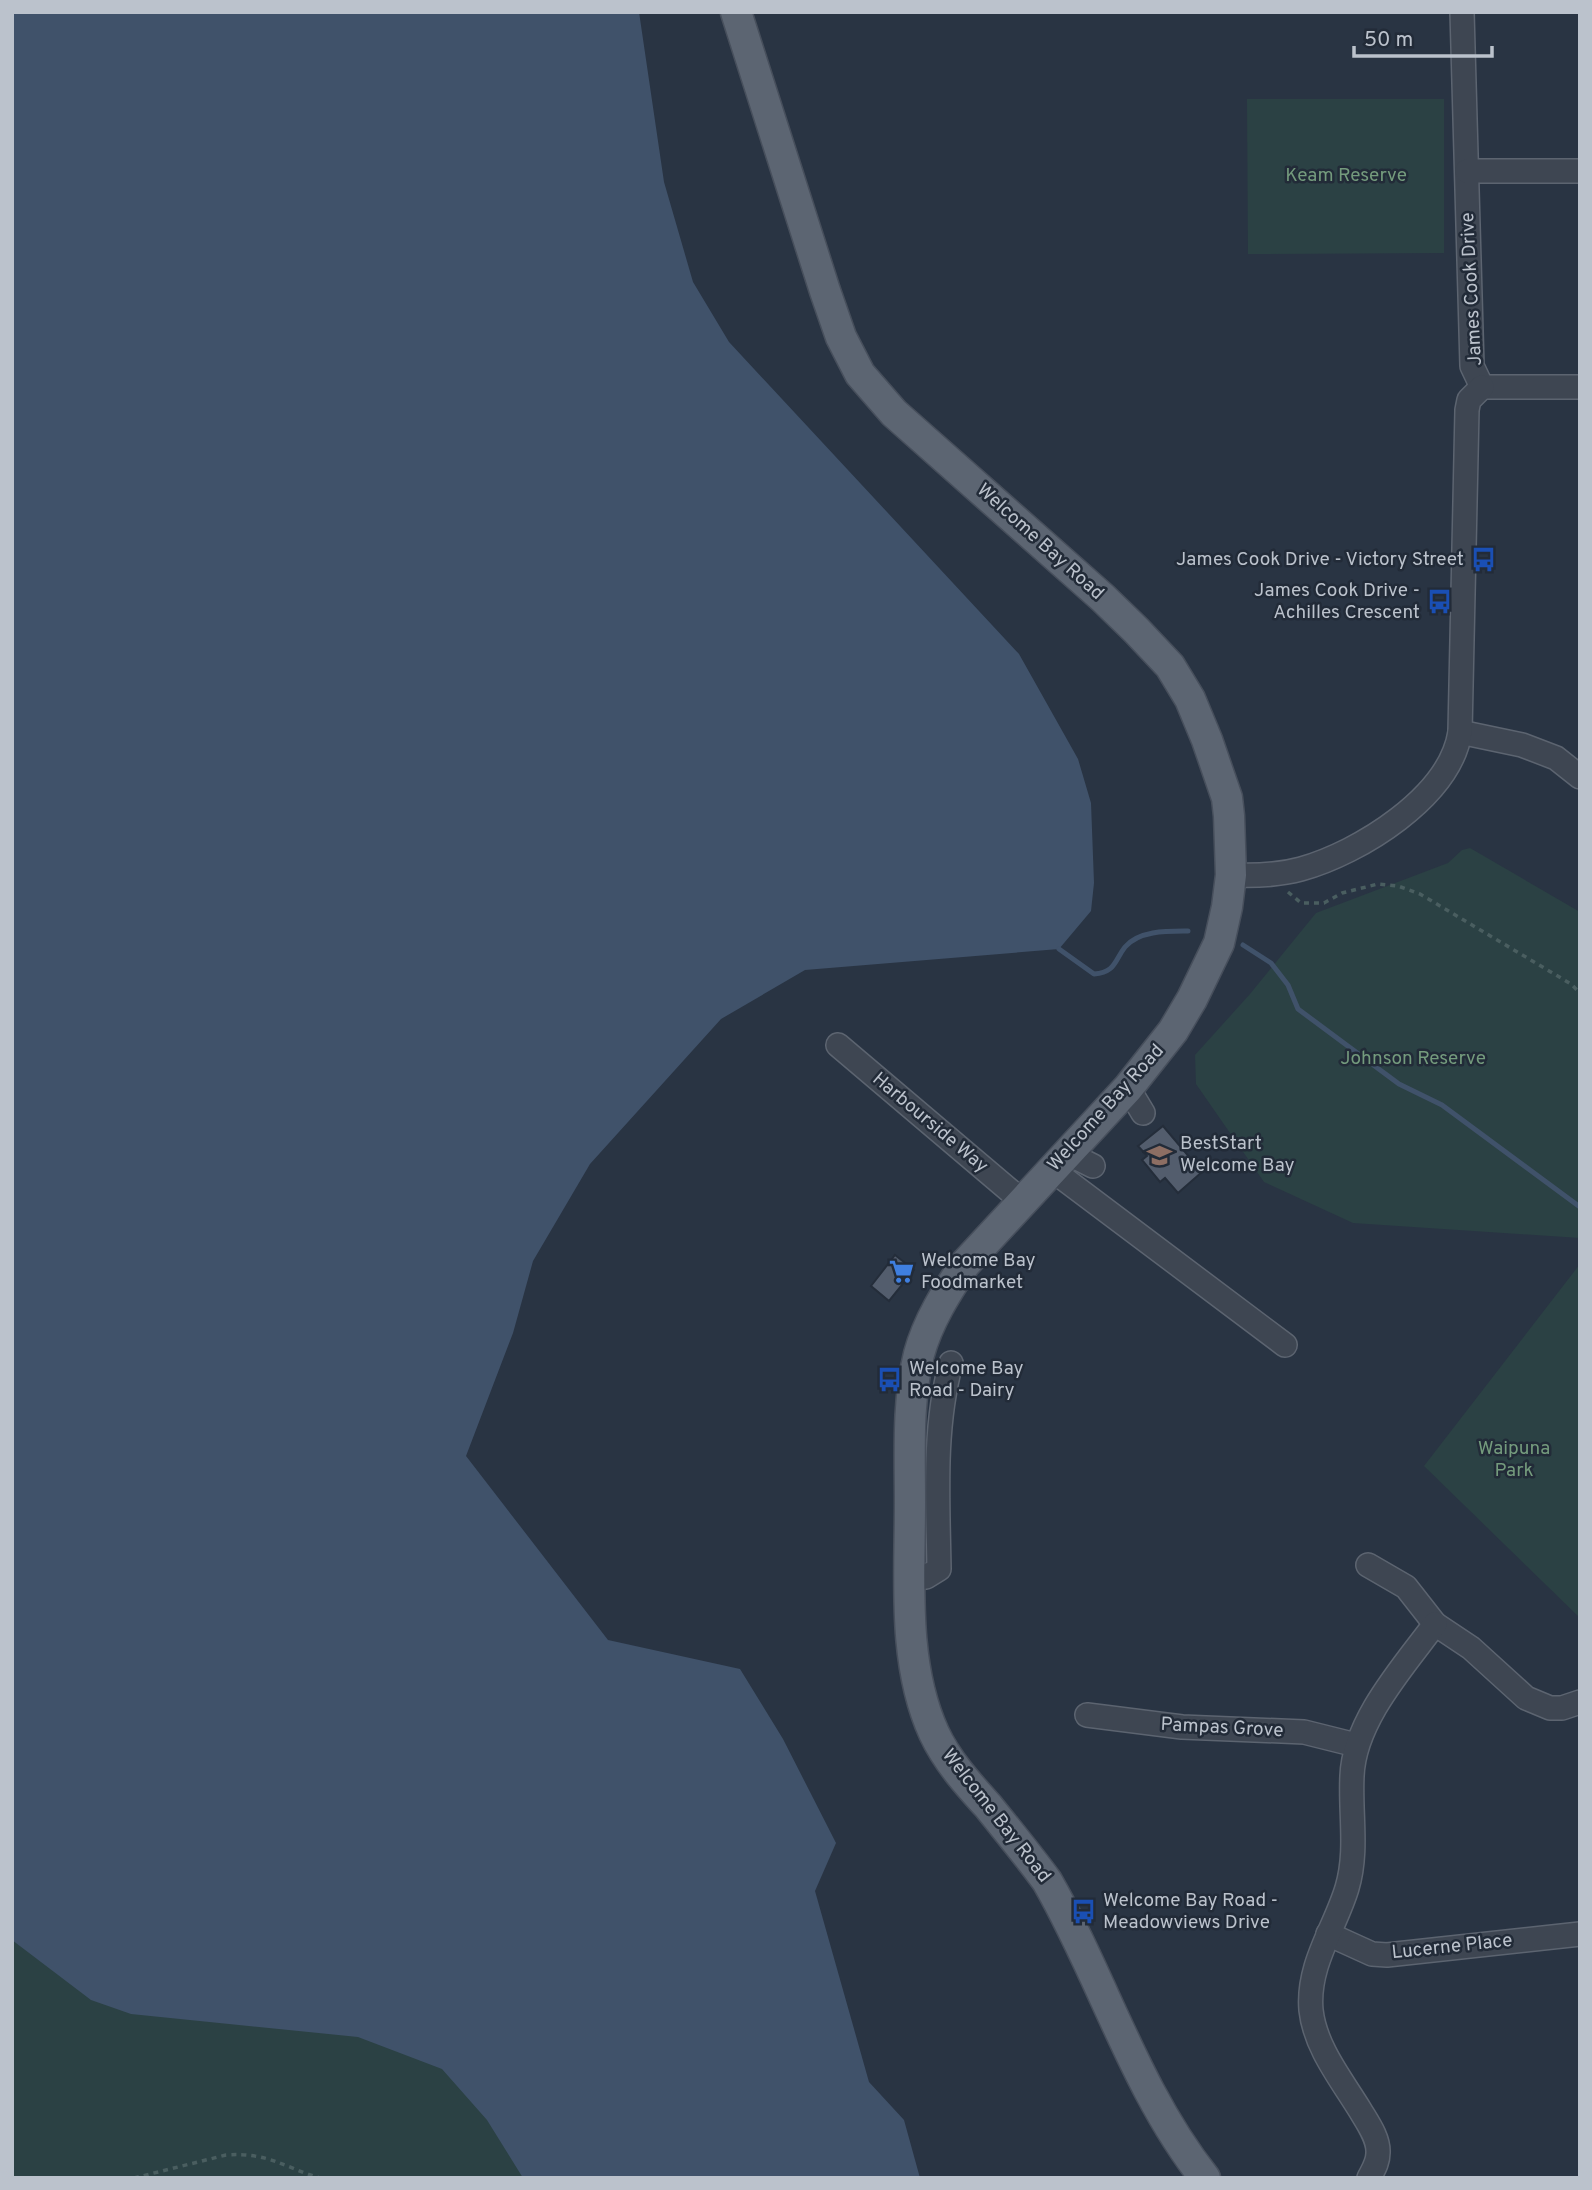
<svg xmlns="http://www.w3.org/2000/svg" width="1592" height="2190" font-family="Overpass,sans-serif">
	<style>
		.green { fill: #2b4144 }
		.water { fill: #40526a }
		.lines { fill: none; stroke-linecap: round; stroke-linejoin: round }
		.stream { stroke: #40526a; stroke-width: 5 }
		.building { fill: #535d6d; stroke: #242d3a; stroke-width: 2 }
		.minor-casing { stroke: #5c6470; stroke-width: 26 }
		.major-casing { stroke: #474f5c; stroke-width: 33 }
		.path { stroke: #4a5e60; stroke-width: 3.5; stroke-dasharray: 5 5; stroke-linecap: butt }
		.minor { stroke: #3e4652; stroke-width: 23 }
		.major { stroke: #5c6572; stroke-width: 30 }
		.labels { text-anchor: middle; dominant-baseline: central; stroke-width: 5; stroke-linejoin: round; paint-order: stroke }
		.park-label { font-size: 19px; fill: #749b7d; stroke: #222b38 }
		.street-label { font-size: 19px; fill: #bbc2cc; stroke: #222b38 }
		.poi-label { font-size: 19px; fill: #bbc2cc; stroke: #222b38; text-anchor: start }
	</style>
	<rect width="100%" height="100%" fill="#293443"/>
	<g class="green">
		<polygon points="1247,99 1444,99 1444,253 1248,254"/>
		<polygon points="1470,848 1580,912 1580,1238 1353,1223 1264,1182 1196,1084 1195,1055 1250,994 1316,913 1448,863 1462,850"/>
		<polygon points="1580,1264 1580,1618 1424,1466"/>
		<polygon points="12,1844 809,2178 12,2178"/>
	</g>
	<polygon class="water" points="12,12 639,12 664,182 693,282 729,342 1019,654 1078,759 1091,803 1094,883 1091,911 1059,949 805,970 721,1019 590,1164 533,1261 513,1333 466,1456 608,1640 740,1669 783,1739 836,1843 815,1891 869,2082 904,2120 920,2178 523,2178 487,2120 442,2069 358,2037 131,2014 91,2000 12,1940"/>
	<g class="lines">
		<g class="stream">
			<polyline points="1243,945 1271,963 1288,985 1298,1009 1399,1084 1442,1105 1580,1207"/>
			<path d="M 1059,949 L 1094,974 C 1116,972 1114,961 1125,947 C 1139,930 1169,931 1188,931"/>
		</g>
	</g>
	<g class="building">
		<polygon points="1163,1126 1202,1172 1178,1193 1165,1178 1160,1182 1142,1160 1147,1156 1138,1146"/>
		<polygon points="895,1255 914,1270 889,1301 871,1286"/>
	</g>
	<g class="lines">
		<defs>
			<g id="minor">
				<polyline points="1462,12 1472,366 1482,387"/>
				<polyline points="1467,171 1580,171"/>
				<polyline points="1482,387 1580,387"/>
				<polyline points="1460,732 1522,745 1556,758 1580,777"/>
				<path d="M 1231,875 C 1254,876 1279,875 1301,869 C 1359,853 1450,797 1460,732 L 1467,410 L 1469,400 L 1482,387"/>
				<polyline points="838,1045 1022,1201"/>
				<polyline points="1128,1088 1143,1113"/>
				<polyline points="1072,1147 1081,1160 1093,1166"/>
				<polyline points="1051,1169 1285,1345"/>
				<polyline points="1368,1565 1406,1587 1435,1624 1471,1648 1526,1698 1550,1708 1562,1708 1580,1702"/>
				<path d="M 910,1578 L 926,1577 L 939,1569 C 938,1501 933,1429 951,1363"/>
				<polyline points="1087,1715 1182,1727 1304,1732 1356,1745"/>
				<polyline points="1328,1934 1372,1954 1387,1955 1580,1934"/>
				<path d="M 1369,2178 C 1373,2170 1378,2163 1378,2153 C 1379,2138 1367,2122 1360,2110 C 1341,2079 1315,2047 1311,2010 C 1307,1965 1335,1928 1347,1888 C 1358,1851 1350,1814 1352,1776 C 1354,1721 1403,1667 1435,1624"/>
			</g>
			<path id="major" d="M 736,12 L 825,291 L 841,337 L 860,374 L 894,413 L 1103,598 L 1136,630 L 1170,666 L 1190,699 L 1207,740 L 1227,798 L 1229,816 L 1231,875 L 1227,907 L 1219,943 L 1192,999 L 1173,1031 L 1128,1088 L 965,1264 C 946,1293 928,1321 919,1354 C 907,1402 910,1453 910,1502 C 910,1578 902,1663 934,1733 C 947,1761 968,1784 988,1806 C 1008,1831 1028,1855 1047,1881 C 1103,1978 1135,2090 1205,2178"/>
		</defs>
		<use href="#minor" class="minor-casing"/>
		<use href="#major" class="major-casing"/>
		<g class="path">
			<polyline points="1288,892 1301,903 1324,903 1342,893 1378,884 1398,886 1420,894 1571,984 1580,993"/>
			<path d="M 134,2178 L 226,2155 C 268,2152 283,2167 320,2178"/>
		</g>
		<use href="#minor" class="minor"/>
		<use href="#major" class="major"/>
	</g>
	<defs>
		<symbol id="bus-bare" viewBox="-9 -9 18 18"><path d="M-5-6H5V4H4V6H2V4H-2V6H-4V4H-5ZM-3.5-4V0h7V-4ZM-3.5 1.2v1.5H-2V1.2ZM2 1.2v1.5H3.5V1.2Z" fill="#1a4fb4" stroke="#222b38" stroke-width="2.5" paint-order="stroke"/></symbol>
		<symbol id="school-bare" viewBox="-9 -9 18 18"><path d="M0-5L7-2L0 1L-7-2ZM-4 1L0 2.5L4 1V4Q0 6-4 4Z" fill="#8d6e63" stroke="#222b38" stroke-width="2.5" paint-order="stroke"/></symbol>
		<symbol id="supermarket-bare" viewBox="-9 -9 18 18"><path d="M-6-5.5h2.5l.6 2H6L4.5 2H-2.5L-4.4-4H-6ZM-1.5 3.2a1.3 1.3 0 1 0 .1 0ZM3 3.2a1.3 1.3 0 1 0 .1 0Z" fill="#3f7fe0" stroke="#222b38" stroke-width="2.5" paint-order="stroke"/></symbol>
	</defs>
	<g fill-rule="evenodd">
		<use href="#bus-bare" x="1466" y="542" width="35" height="35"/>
		<use href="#bus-bare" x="1422" y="584" width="35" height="35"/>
		<use href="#school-bare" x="1142" y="1138" width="35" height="35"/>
		<use href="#supermarket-bare" x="884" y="1254" width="35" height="35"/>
		<use href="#bus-bare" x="872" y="1362" width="35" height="35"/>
		<use href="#bus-bare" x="1066" y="1894" width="35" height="35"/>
	</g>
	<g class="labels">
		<g class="park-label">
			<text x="1346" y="176">Keam Reserve</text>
			<text x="1413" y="1059">Johnson Reserve</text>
			<text x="1514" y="1449">Waipuna<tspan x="1514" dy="22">Park</tspan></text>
		</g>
		<g class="street-label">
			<text transform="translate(1472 289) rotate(-93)">James Cook Drive</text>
			<text transform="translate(1040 542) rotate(42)">Welcome Bay Road</text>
			<text transform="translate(1106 1108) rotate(-48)">Welcome Bay Road</text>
			<text transform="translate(930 1123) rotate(40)">Harbourside Way</text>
			<text transform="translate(1222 1728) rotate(3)">Pampas Grove</text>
			<text transform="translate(996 1816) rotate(52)">Welcome Bay Road</text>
			<text transform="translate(1452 1947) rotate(-6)">Lucerne Place</text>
		</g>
		<g class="poi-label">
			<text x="1464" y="560" text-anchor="end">James Cook Drive - Victory Street</text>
			<text x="1420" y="591" text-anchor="end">James Cook Drive -<tspan x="1420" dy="22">Achilles Crescent</tspan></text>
			<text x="1180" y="1144">BestStart<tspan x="1180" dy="22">Welcome Bay</tspan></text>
			<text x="921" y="1261">Welcome Bay<tspan x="921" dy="22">Foodmarket</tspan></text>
			<text x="909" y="1369">Welcome Bay<tspan x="909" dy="22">Road - Dairy</tspan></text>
			<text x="1103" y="1901">Welcome Bay Road -<tspan x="1103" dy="22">Meadowviews Drive</tspan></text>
		</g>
	</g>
	<rect width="1592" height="2190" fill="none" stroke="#bbc2cc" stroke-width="28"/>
	<path d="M1354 46v10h138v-10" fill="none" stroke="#bbc2cc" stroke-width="3.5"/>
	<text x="1364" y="46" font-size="21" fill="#bbc2cc" stroke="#222b38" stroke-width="5" paint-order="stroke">50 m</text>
</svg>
